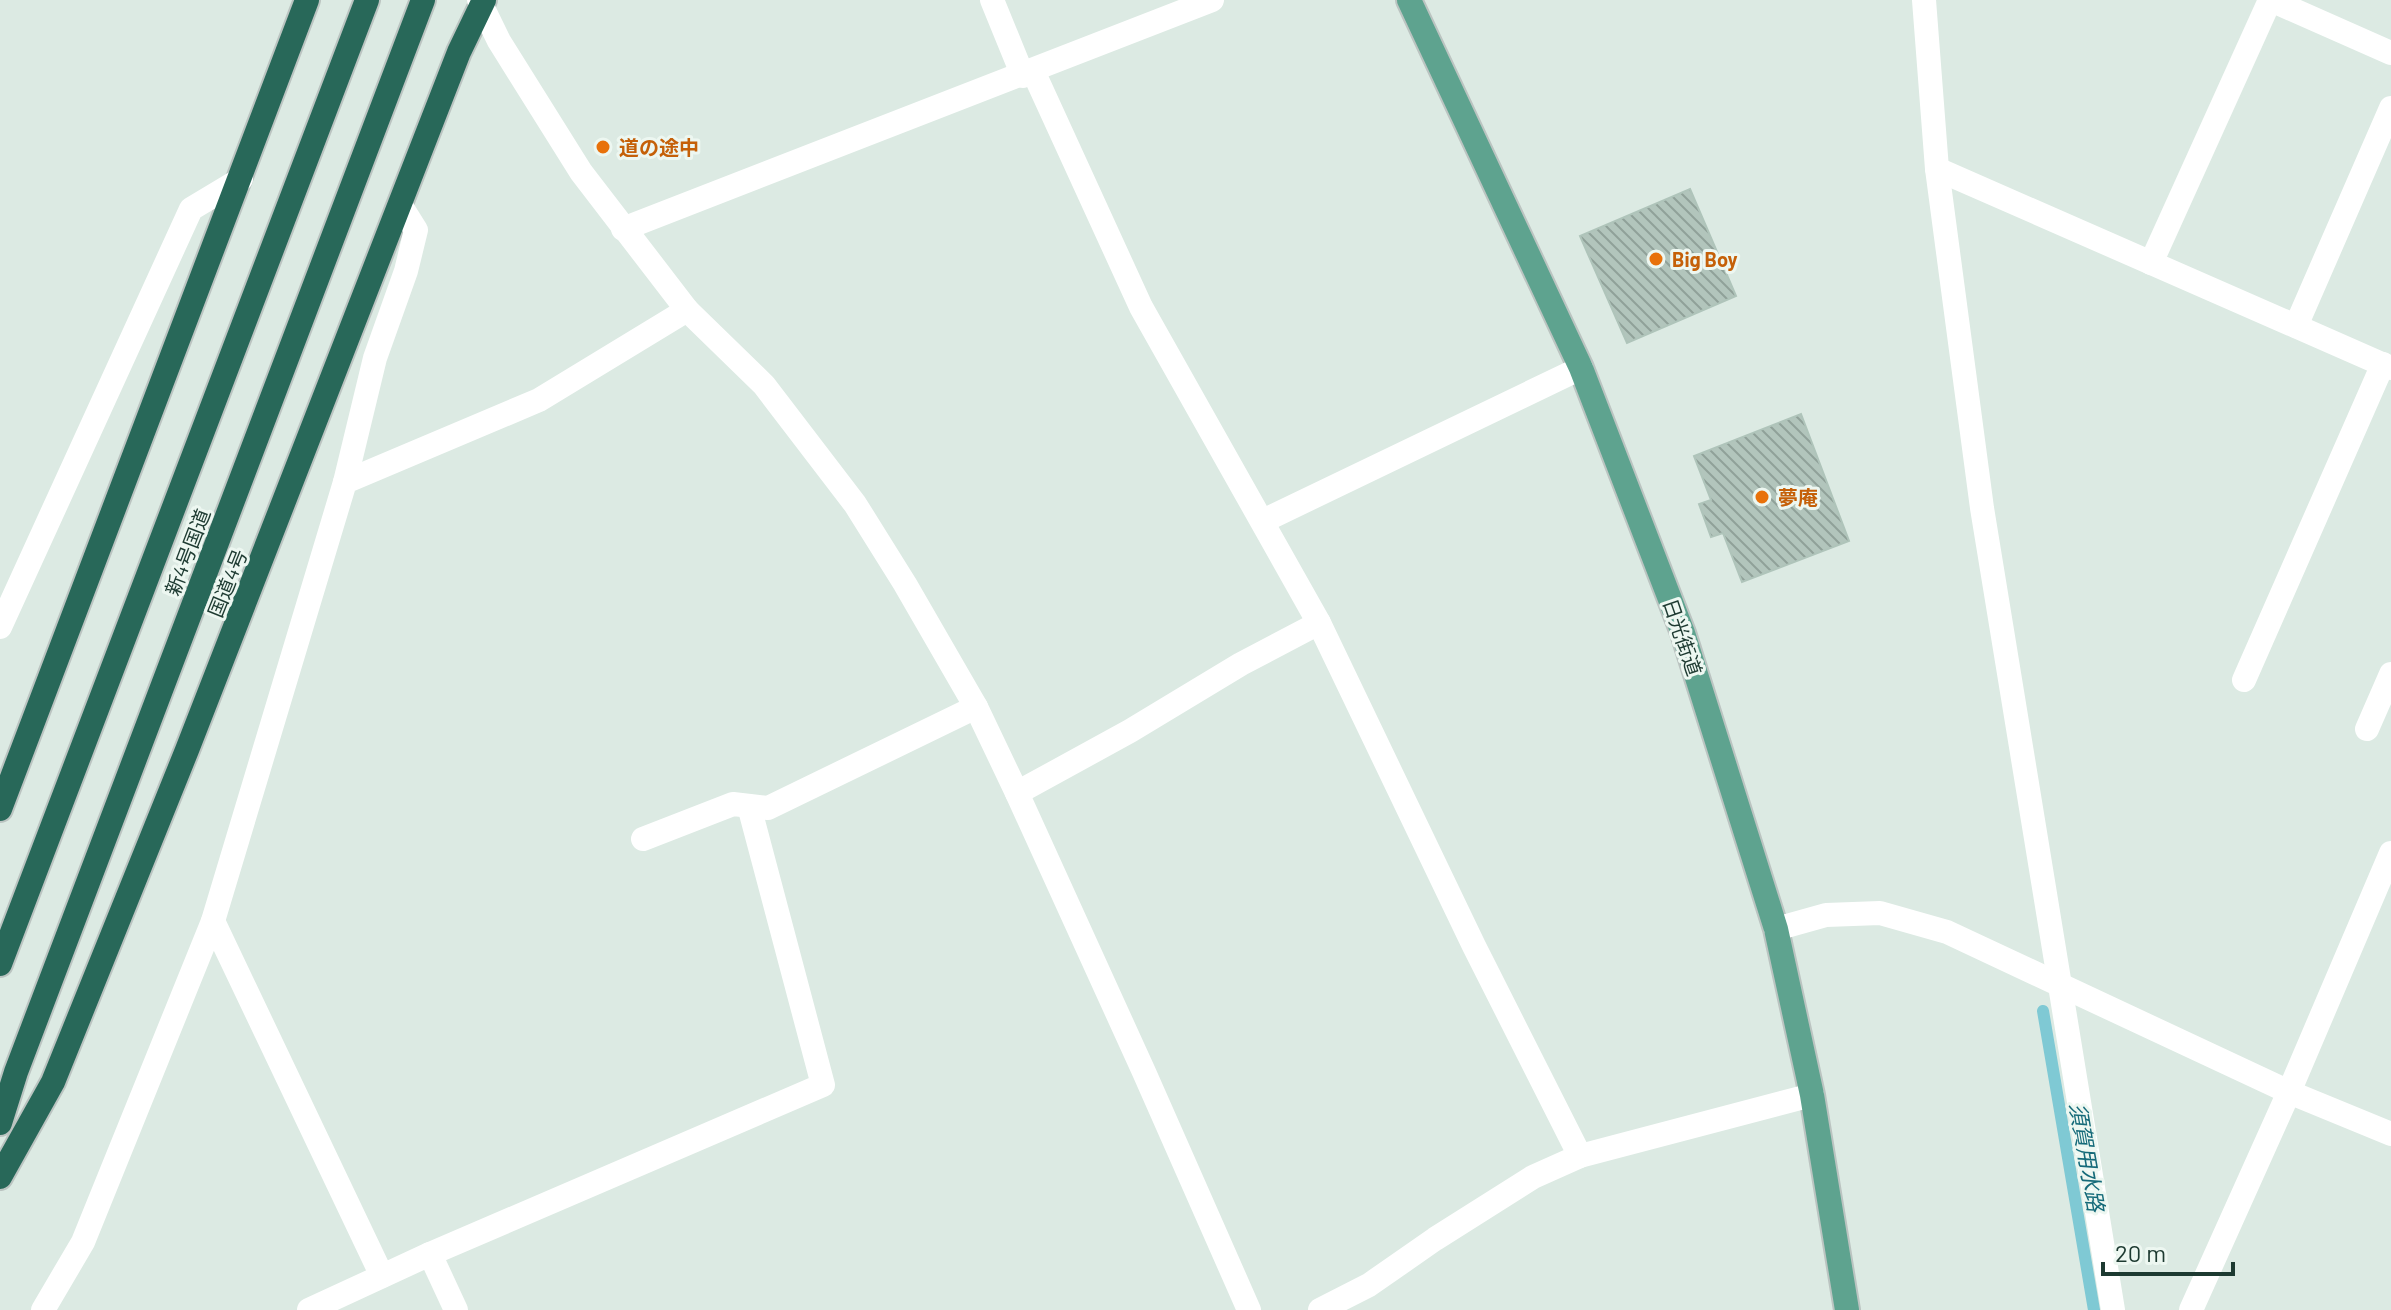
<svg xmlns="http://www.w3.org/2000/svg" width="2391" height="1310" font-family="Barlow,'Noto Sans JP',sans-serif">
	<style>
		.lines { fill: none; stroke-linecap: round; stroke-linejoin: round }
		.stream { stroke: #7fc9d4; stroke-width: 12 }
		.building { fill: url(#building-back-hatch); stroke: #afc4ba; stroke-width: 2 }
		.major-casing { stroke: #bbc4c1; stroke-width: 28 }
		.highway-casing { stroke: #bbc4c1; stroke-width: 28 }
		.minor { stroke: #fff; stroke-width: 24 }
		.major { stroke: #5ea38f; stroke-width: 24 }
		.highway { stroke: #286859; stroke-width: 24 }
		.food-dot { fill: #e8710a; stroke: #edf7f1; stroke-width: 3 }
		.labels { text-anchor: middle; dominant-baseline: central; stroke-width: 6; stroke-linejoin: round; paint-order: stroke }
		.food-label { font-size: 20px; font-weight: bold; fill: #c56008; stroke: #edf7f1; text-anchor: start }
		.street-label { font-size: 20px; fill: #1d3a31; stroke: #edf7f1 }
		.water-label { font-size: 22px; font-style: italic; fill: #156a79; stroke: #edf7f1 }
	</style>
	<defs>
		<pattern id="building-back-hatch" width="6" height="6" patternUnits="userSpaceOnUse" patternTransform="scale(2)"><rect width="6" height="6" fill="#b2c5bc"/><path d="M-1 5l2 2M0 0l6 6M5-1l2 2" fill="none" stroke="#90a199"/></pattern>
	</defs>
	<rect width="100%" height="100%" fill="#dceae3"/>
	<g class="lines">
		<polyline class="stream" points="2043,1011 2094,1310"/>
	</g>
	<g class="building">
		<polygon points="1690,189 1736,296 1627,343 1580,236"/>
		<polygon points="1801,414 1849,541 1742,582 1723,533 1711,537 1699,504 1711,500 1694,456"/>
	</g>
	<g class="lines">
		<defs>
			<polyline id="major" points="1409,0 1581,368 1683,633 1776,929 1812,1095 1847,1310"/>
			<g id="highway">
				<polyline points="0,809 307,0"/>
				<polyline points="0,964 367,0"/>
				<polyline points="0,1123 16,1072 423,0"/>
				<polyline points="0,1177 53,1082 187,750 459,52 484,0"/>
			</g>
		</defs>
		<use href="#major" class="major-casing"/>
		<use href="#highway" class="highway-casing"/>
		<g class="minor">
			<polyline points="479,0 499,41 581,172 687,310 764,385 855,504 905,584 976,707 1017,793 1144,1072 1249,1310"/>
			<polyline points="992,0 1023,76"/>
			<polyline points="1924,0 1937,169 1982,508 2113,1310"/>
			<polyline points="2271,0 2391,53"/>
			<polyline points="1033,71 1141,307 1319,623 1474,946 1580,1156"/>
			<polyline points="1937,169 2391,368"/>
			<polyline points="623,229 1212,0"/>
			<polyline points="2151,263 2270,0"/>
			<polyline points="2296,326 2391,108"/>
			<polyline points="345,482 375,358 406,271 416,230 401,206"/>
			<polyline points="1263,521 1581,368"/>
			<polyline points="0,627 191,209 241,179"/>
			<polyline points="2244,680 2383,364"/>
			<polyline points="2367,729 2391,674"/>
			<polyline points="1017,793 1130,731 1241,664 1319,623"/>
			<polyline points="643,839 733,804 768,808 976,707"/>
			<polyline points="213,921 382,1276"/>
			<polyline points="1776,929 1826,915 1880,913 1947,932 2289,1092 2391,1134"/>
			<polyline points="430,1254 456,1310"/>
			<polyline points="43,1310 83,1242 213,921 345,482 539,400 687,310"/>
			<polyline points="309,1310 430,1254 823,1085 749,806"/>
			<polyline points="1320,1310 1369,1285 1435,1239 1533,1177 1580,1156 1812,1095"/>
			<polyline points="2191,1310 2289,1092 2391,853"/>
		</g>
		<use href="#major" class="major"/>
		<use href="#highway" class="highway"/>
	</g>
	<g class="food-dot">
		<circle cx="603" cy="147" r="8"/>
		<circle cx="1656" cy="259" r="8"/>
		<circle cx="1762" cy="497" r="8"/>
	</g>
	<g class="labels">
		<g class="food-label">
			<text x="619" y="147">道の途中</text>
			<text x="1672" y="259">Big Boy</text>
			<text x="1778" y="497">夢庵</text>
		</g>
		<g class="street-label">
			<text transform="translate(187 552) rotate(-69)">新4号国道</text>
			<text transform="translate(227 583) rotate(-68)">国道4号</text>
			<text transform="translate(1683 637) rotate(71)">日光街道</text>
		</g>
		<g class="water-label">
			<text transform="translate(2088 1157) rotate(80)">須賀用水路</text>
		</g>
	</g>
	<path d="M2103 1262v12h130v-12" fill="none" stroke="#1d3a31" stroke-width="4"/>
	<text x="2115" y="1262" font-size="24" fill="#1d3a31" stroke="#edf7f1" stroke-width="6" paint-order="stroke">20 m</text>
</svg>
